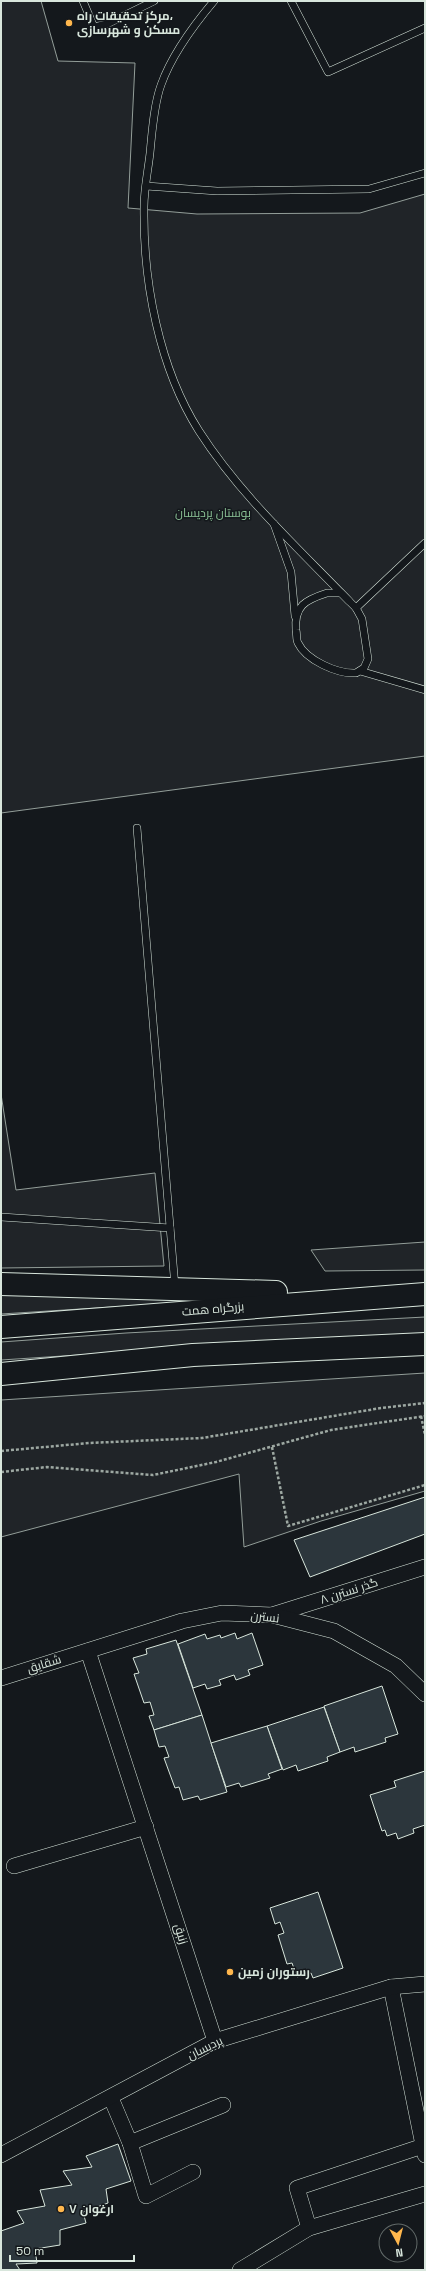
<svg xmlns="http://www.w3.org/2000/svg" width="426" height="2271" font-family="'Space Grotesk',Cairo,sans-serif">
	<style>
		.green { fill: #202428; stroke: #939e99 }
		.building { fill: #2c363c; stroke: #d8e6dc }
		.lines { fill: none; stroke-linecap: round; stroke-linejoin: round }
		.service-casing { stroke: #d8e6dc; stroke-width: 8 }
		.minor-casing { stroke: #d8e6dc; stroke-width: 16 }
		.trunk-casing { stroke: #d8e6dc; stroke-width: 24 }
		.path { stroke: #9da8a2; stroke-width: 2.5; stroke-dasharray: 3 2; stroke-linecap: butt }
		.service { stroke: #14181c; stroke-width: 7 }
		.minor { stroke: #14181c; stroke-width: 15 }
		.trunk { stroke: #14181c; stroke-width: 22 }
		.poi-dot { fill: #ffb74d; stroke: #14181c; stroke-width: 1.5 }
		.labels { text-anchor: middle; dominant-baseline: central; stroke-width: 3; stroke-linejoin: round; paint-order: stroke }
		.poi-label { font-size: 12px; font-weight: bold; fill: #d8e6dc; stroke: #14181c; text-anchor: start }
		.park-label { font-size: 12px; fill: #8ac095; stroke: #14181c }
		.street-label { font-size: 12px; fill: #d8e6dc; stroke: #14181c }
	</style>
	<rect width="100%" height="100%" fill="#14181c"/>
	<g class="green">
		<polygon points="1,1 41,1 58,61 135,63 128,208 197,214 360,213 425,194 425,756 1,813"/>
		<polygon points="1,1094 16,1190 155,1173 164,1266 1,1268"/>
		<polygon points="425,1242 425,1270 325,1271 311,1250"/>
		<polygon points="1,1294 207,1301 1,1314"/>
		<polygon points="425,1317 425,1336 278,1342 1,1360 1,1342 126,1333"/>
		<polygon points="425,1373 425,1491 321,1521 244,1547 239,1474 1,1537 1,1400"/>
	</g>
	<g class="building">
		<polygon points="425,1497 425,1534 310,1577 294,1540"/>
		<polygon points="235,1633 237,1639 252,1633 263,1665 248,1670 250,1675 236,1680 234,1675 219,1680 221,1685 207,1689 205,1684 193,1688 178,1644 205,1634 207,1639 220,1635 221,1638"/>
		<polygon points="176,1640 202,1715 154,1730 149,1716 154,1715 150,1702 144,1703 134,1674 139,1673 133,1658 147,1654 146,1649"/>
		<polygon points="382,1686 398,1734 385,1738 386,1742 355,1752 354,1747 340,1752 324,1706"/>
		<polygon points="324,1707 340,1752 327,1757 328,1761 298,1771 296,1765 283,1770 267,1726"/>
		<polygon points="202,1715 227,1792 200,1800 198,1796 183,1800 179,1787 175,1788 164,1758 169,1757 165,1746 159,1747 154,1730"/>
		<polygon points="267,1726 282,1769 268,1774 270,1778 241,1787 239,1783 226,1787 211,1743"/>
		<polygon points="425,1771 425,1825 413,1829 414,1833 398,1839 396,1833 387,1836 385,1830 382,1831 370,1795 396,1787 394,1781"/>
		<polygon points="318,1892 343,1968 313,1978 311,1973 297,1977 292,1963 287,1964 278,1935 284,1933 280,1922 275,1924 270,1908"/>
		<polygon points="118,2144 131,2181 106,2189 108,2203 83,2212 86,2223 60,2230 60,2245 35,2249 37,2263 16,2264 20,2270 1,2270 1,2231 24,2223 17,2211 45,2206 40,2190 72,2185 63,2171 92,2167 86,2156"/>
	</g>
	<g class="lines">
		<defs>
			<g id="service">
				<polyline points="83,1 94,27 107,24 154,1"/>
				<path d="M 214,1 C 193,26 172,54 161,85 C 154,104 152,132 150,153 C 148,171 144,189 144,207 C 143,282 159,368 199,431 C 240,495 297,547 349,601"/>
				<polyline points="291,1 328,72 425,28"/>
				<polyline points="146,186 217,191 369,189 425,173"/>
				<polyline points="274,524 291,572 295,616"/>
				<path d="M 327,593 L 341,593 L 356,608 L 362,619 L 368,659 L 364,668 L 356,673 C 337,674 306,660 298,643 C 296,640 297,634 296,630 C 294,606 305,600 327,593 Z"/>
				<polyline points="356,608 425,543"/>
				<polyline points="360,671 425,690"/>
				<polyline points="137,828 175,1287"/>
				<polyline points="1,1217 170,1228"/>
			</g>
			<g id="minor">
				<polyline points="272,1615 425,1567"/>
				<polyline points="88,1651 215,2041"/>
				<polyline points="1,1678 182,1621 222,1613 272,1615 334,1631 396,1666 425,1694"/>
				<polyline points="14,1866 146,1827"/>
				<polyline points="391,1987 425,2155"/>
				<polyline points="111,2098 130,2143 146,2196 193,2172"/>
				<polyline points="130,2143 223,2105"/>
				<polyline points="1,2155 215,2041 391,1987 425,1984"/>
				<polyline points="309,2228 297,2188 423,2146"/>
				<polyline points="240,2270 309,2228 425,2194"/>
			</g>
			<g id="trunk">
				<polyline points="1,1284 276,1292"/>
				<polyline points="1,1327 425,1294"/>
				<polyline points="1,1374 193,1355 425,1344"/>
			</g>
		</defs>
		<use href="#service" class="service-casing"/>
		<use href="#minor" class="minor-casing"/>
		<use href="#trunk" class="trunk-casing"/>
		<g class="path">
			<polyline points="421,1416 425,1435"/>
			<polyline points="272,1447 288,1526 425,1485"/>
			<polyline points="1,1451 89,1443 202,1438 381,1408 425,1403"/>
			<polyline points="1,1472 47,1467 153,1475 216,1462 331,1430 425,1416"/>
		</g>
		<use href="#service" class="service"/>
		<use href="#minor" class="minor"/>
		<use href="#trunk" class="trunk"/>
	</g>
	<g class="poi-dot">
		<circle cx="69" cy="23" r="4"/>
		<circle cx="230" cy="1972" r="4"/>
		<circle cx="61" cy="2209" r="4"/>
	</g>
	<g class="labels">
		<g class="poi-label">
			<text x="77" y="16">مرکز تحقیقات راه،<tspan x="77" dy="14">مسکن و شهرسازی</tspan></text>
			<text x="238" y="1972">رستوران زمین</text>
			<text x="69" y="2209">ارغوان ۷</text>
		</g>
		<g class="park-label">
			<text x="213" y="513">بوستان پردیسان</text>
		</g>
		<g class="street-label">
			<text transform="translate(213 1309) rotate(-5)">بزرگراه همت</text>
			<text transform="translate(349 1591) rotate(-18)">گذر نسترن ۸</text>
			<text transform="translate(265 1617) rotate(6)">نسترن</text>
			<text transform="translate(44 1664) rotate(-17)">شقایق</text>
			<text transform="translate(181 1934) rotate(73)">زنبق</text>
			<text transform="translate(205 2048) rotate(-26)">پردیسان</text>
		</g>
	</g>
	<rect width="426" height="2271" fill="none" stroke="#d8e6dc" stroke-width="4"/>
	<g transform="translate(398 2243) rotate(173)"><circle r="19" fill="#14181c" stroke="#626a69"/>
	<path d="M0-3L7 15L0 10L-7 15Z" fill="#ffb74d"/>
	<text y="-6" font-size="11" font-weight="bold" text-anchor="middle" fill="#d8e6dc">N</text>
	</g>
	<path d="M10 2255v6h124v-6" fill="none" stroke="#d8e6dc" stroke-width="2"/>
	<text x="16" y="2255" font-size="12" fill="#d8e6dc" stroke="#14181c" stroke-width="3" paint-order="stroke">50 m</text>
</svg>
